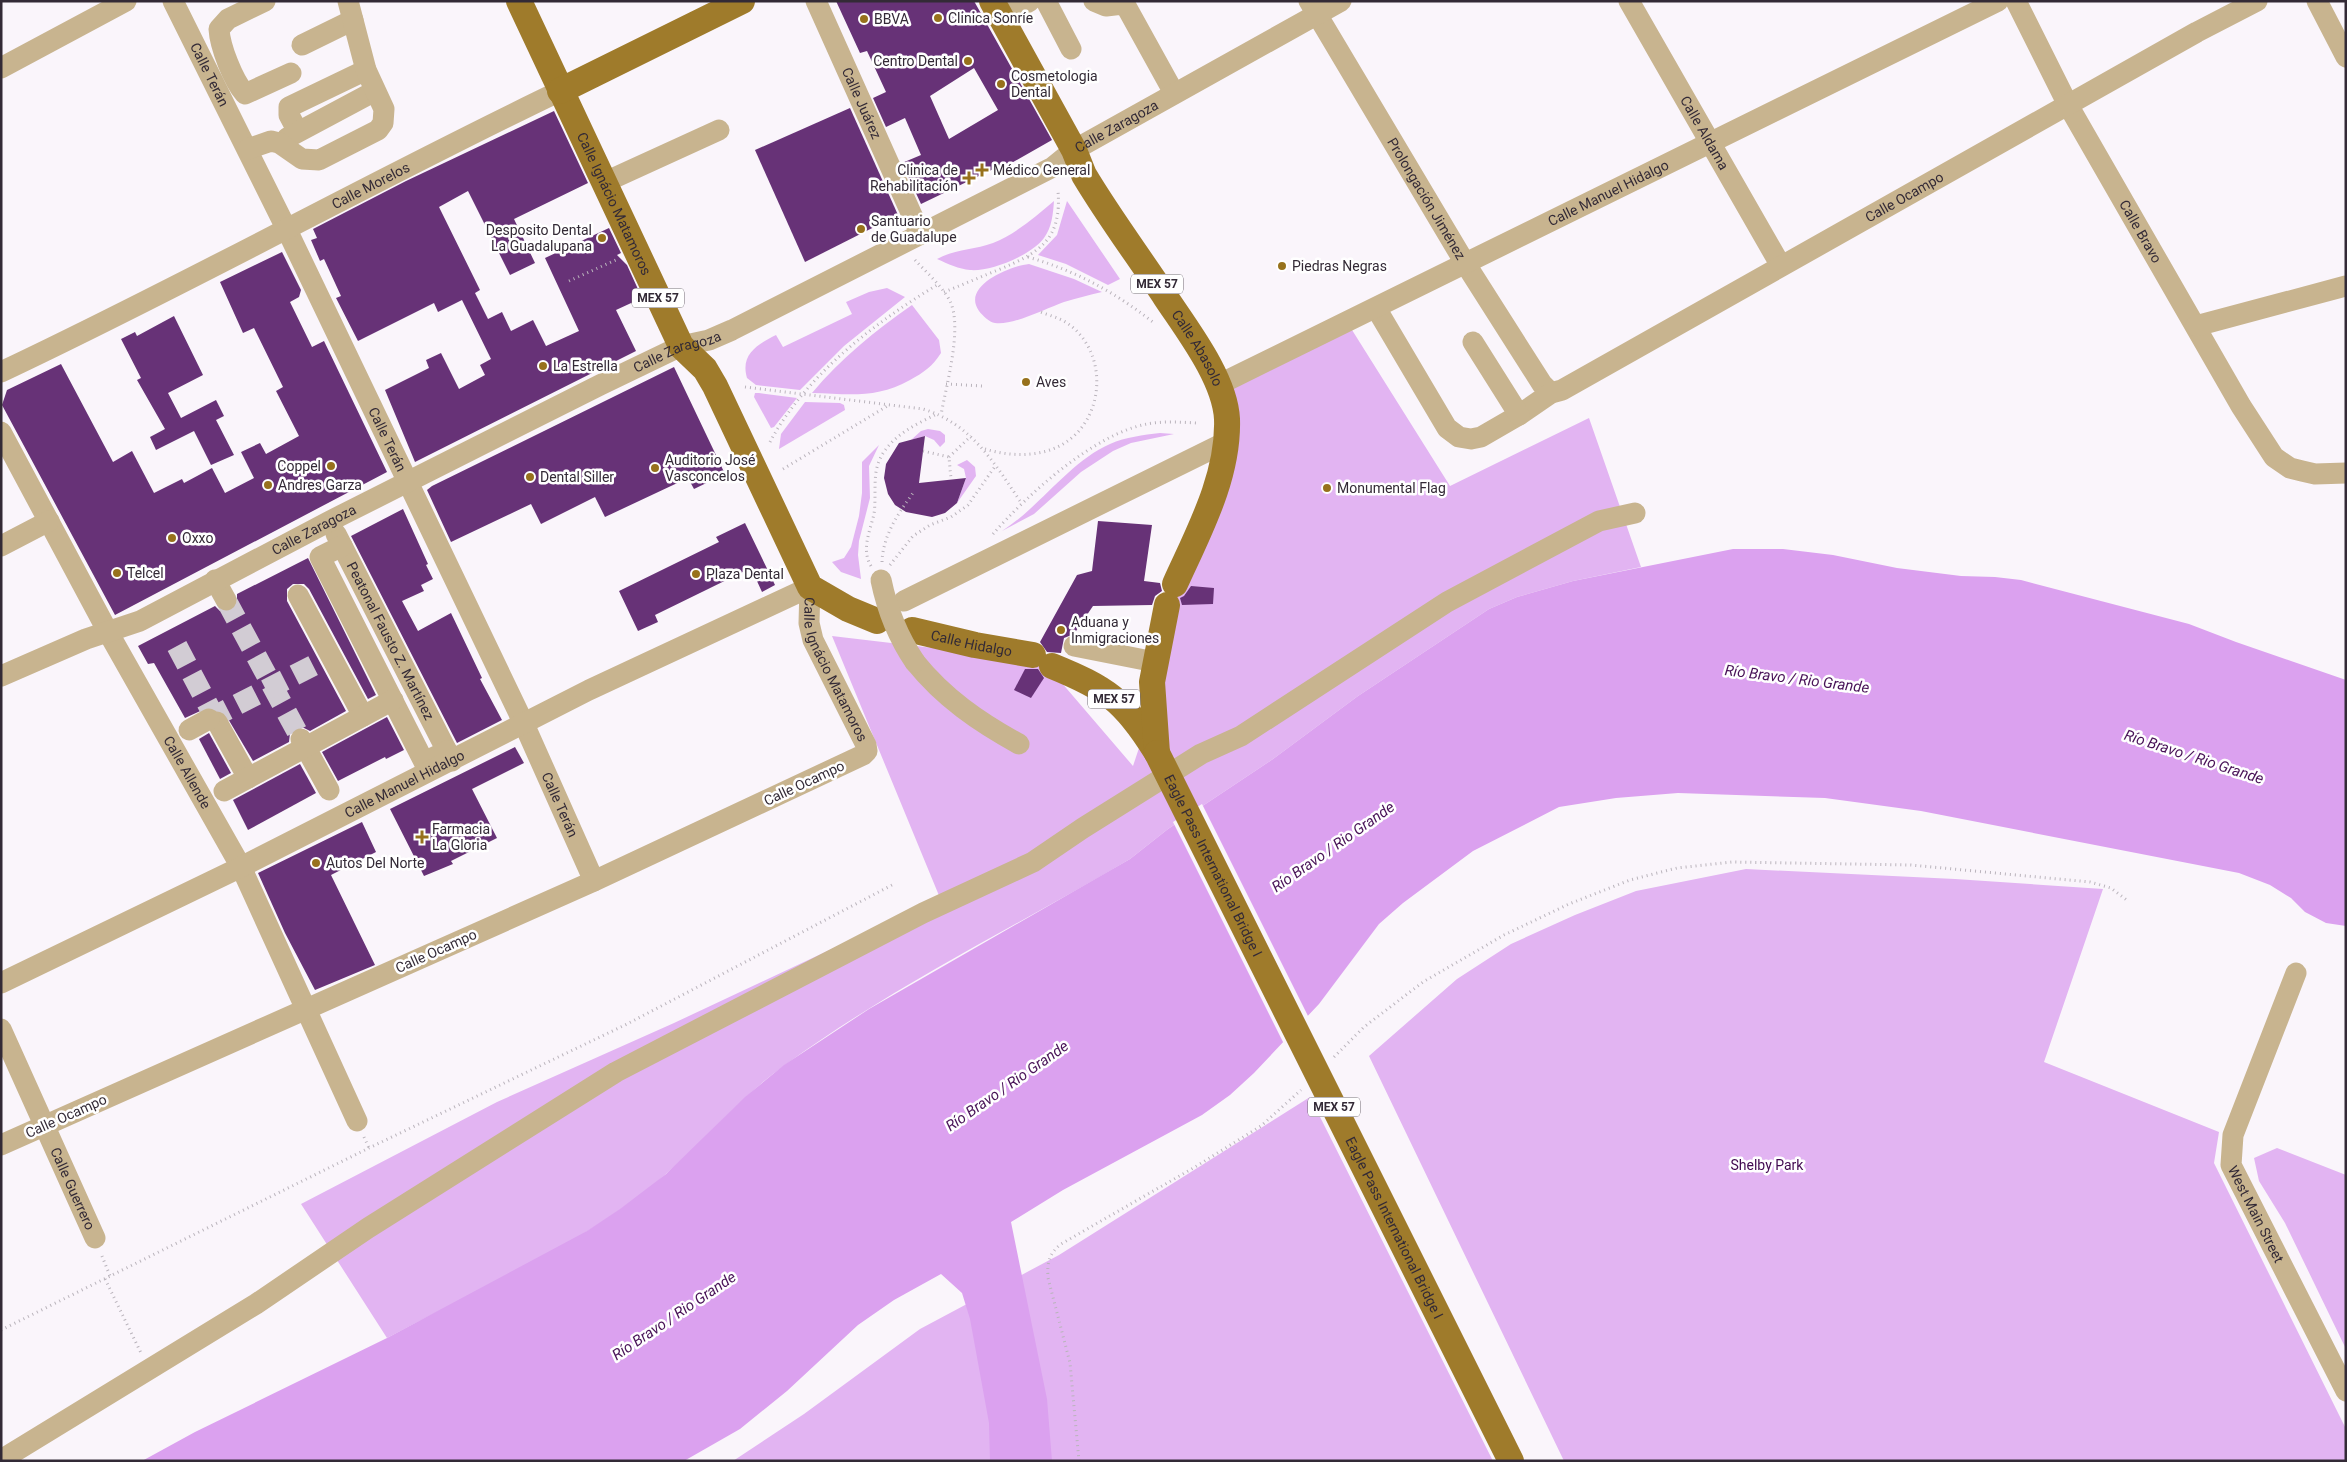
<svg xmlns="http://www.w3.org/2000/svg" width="2347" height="1462" font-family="Roboto,sans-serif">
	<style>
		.green { fill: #e2b4f2 }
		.water { fill: #dba1ef }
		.pier { fill: #faf5fb }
		.building { fill: #673277; fill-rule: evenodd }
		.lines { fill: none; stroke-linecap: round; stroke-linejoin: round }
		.minor-tunnel { stroke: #d2ccd4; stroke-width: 21; stroke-dasharray: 21 11; stroke-linecap: butt }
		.path { stroke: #bab4bc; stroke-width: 3; stroke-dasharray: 1 4; stroke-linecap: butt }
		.minor { stroke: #c8b48f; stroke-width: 21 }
		.major { stroke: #9f7b2b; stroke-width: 26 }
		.minor-bridge { stroke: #c8b48f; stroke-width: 21 }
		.major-bridge { stroke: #9f7b2b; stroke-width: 26 }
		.poi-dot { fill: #97711c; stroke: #fff; stroke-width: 2 }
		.labels { text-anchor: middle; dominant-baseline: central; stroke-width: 5; stroke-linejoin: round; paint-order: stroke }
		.shield { fill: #fff; stroke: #706a72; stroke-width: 1 }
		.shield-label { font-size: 12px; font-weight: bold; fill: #332a36 }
		.poi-label { font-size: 14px; fill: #332a36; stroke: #fff; text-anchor: start }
		.street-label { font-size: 14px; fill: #332a36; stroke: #fff }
		.park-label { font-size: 14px; fill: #410950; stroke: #fff }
		.water-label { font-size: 15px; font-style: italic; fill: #481257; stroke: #fff }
	</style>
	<rect width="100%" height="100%" fill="#faf5fb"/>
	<g class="green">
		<path d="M 1054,201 C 1053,214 1052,227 1044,238 C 1032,255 990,272 970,270 C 959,269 948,264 937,259 C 955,249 974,250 993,243 C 1016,234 1036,216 1054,201 Z"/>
		<polygon points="1067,201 1120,279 1108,285 1066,264 1038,255 1057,235"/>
		<path d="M 1029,264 L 1074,279 L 1102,292 C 1089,295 1077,298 1064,302 C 1047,308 1012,326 995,323 C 989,322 983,316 979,311 C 961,286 1010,266 1029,264 Z"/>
		<path d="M 887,288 L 905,297 L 844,346 L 800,390 L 756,385 L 747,378 C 740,354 758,344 776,335 L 783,347 L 852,314 L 846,302 L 869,292 Z"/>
		<path d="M 912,305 L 939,340 L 941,353 C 933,366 923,373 910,380 C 876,399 849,394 812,393 C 841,358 875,331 912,305 Z"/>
		<path d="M 1347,322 L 1450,486 L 1589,418 L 1641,567 L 1573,581 L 1517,597 L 1489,609 L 1358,696 L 1273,759 L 1168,829 L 1130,859 C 1015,927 893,986 785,1065 C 741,1096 707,1138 667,1173 C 653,1186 636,1198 621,1209 C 552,1258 463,1297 387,1338 L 301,1204 L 497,1102 L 674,1023 L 940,898 L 832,636 L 1043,661 L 1133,766 L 1148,721 L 1145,679 L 1228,449 L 1216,386 Z"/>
		<polygon points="755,393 759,393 797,398 774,427 771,428 754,397"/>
		<polygon points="805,402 840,403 844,405 845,410 779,449 781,434"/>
		<polygon points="928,429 940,431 945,435 945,442 940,447 934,440 925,436 911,440 921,431"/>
		<path d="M 1160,433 L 1174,434 L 1131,443 L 1113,451 L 1081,472 L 1034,514 L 1002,531 C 1041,506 1069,462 1110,444 C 1126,437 1143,435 1160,433 Z"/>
		<polygon points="879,445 869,466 870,498 859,541 858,555 861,579 841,572 832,562 844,558 851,547 859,516 862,493 862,462"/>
		<polygon points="967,460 975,467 976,476 957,503 966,478 964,469 957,465"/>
		<polygon points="1746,869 1955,879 2103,889 2044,1062 2219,1132 2214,1163 2346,1429 2346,1461 1564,1461 1369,1056 1457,979 1511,944 1575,915 1636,891"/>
		<polygon points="1310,1097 1493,1461 733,1461 804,1414 920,1329 1059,1255"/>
		<polygon points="2277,1148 2346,1175 2346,1349 2285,1223 2259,1181 2254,1158"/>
	</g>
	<polygon class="water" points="1733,549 1783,549 1833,555 1897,568 1961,576 1995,577 2021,580 2189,624 2236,642 2346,680 2346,926 2326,923 2305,912 2291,898 2270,885 2239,873 1921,811 1825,798 1678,793 1616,798 1559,807 1473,851 1403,903 1379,924 1319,1004 1254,1073 1230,1095 1202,1115 1063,1190 1011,1222 1047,1399 1052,1461 990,1461 989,1423 970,1319 962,1293 941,1274 894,1300 858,1325 787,1391 740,1429 684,1461 142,1461 195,1432 387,1338 587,1231 620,1209 666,1174 745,1097 784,1065 869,1009 1130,859 1168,829 1273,759 1358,696 1489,609 1517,597 1573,581"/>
	<polygon class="pier" points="1202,804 1309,1018 1284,1044 1173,822"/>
	<g class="building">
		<path d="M 836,1 L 974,1 L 1052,140 L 1008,165 L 1006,163 L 921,204 L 902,163 L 921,155 L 905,118 L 886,127 L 873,98 L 886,92 L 867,51 L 860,53 ZM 974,68 L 998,110 L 949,139 L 930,96 Z"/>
		<polygon points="850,108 898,215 805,262 755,150"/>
		<polygon points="554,111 588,183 514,219 535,263 510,275 468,191 439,207 480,290 475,293 488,319 502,312 511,331 533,320 546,346 579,331 545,258 609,228 621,253 617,255 627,265 642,298 616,310 636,351 415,462 385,390 429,368 426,360 441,353 459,389 485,375 480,365 491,359 462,300 438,312 434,303 358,341 336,298 341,296 324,259 320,261 311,240 317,238 313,229 406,181"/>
		<polygon points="282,252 301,290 299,297 290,302 312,347 324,341 387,472 115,615 2,405 7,390 61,364 113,462 132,451 154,493 182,479 184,483 212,468 225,493 254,478 241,452 260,443 266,454 299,436 276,391 283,387 254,328 243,333 220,282"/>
		<polygon points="174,316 203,375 168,393 181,418 216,400 224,416 216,420 234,455 211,465 194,431 156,450 150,437 165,429 137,380 141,378 121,339 135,332 137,336"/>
		<polygon points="674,367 725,474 694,489 688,478 605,517 595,497 541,524 531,504 451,542 427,490 432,486"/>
		<polygon points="925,436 919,483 966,478 957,503 945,513 932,517 906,512 895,505 888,494 884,478 886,464 899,443"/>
		<polygon points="403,509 428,564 426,565 433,579 421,585 424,591 402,601 418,631 451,613 482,678 480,679 502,720 457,743 351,536"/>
		<polygon points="1098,521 1152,525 1144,581 1160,583 1162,591 1155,596 1152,605 1093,606 1074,634 1064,638 1061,653 1047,652 1040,642 1077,575 1092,571"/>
		<polygon points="745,523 775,585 762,592 751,568 655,615 658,622 638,631 619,591 719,542 716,537"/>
		<polygon points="308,558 376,695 368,699 309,589 304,584 293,584 287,589 287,601 346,711 310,731 302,727 295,728 290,733 289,742 253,761 224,712 209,707 185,718 154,663 148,664 138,646 215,606 220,611 232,611 237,606 237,594"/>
		<polygon points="1191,586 1214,588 1213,604 1182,605 1180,598 1184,596"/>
		<polygon points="1025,669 1038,669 1044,678 1031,698 1014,690"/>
		<polygon points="387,717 404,750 386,759 385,757 338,781 322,752"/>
		<polygon points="209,733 231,773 220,779 199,739"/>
		<polygon points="515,747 524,763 472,789 497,838 451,861 453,864 424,876 390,809"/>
		<polygon points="300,764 316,793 248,830 233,800"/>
		<polygon points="362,822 376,852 331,875 375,965 315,990 285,933 258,873"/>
	</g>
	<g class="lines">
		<g class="minor-tunnel">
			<polyline points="226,600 301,739"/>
			<polyline points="177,646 217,722"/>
			<polyline points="209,719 326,659"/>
		</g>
		<g class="path">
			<path d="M 1028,257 C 1076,271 1115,292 1154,323"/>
			<path d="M 915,260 C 926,272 942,286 950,301 C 963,328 946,386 941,415"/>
			<polyline points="569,281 618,259"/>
			<path d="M 944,292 C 962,285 980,277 998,270 C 1039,253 1062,240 1058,191"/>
			<polyline points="946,384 983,386"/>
			<path d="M 745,387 L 923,409 C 972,424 995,464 1022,504"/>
			<path d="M 770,442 C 806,375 873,324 937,285"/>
			<path d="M 985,449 C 1014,458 1052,458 1076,434 C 1106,404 1104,348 1067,323 C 1058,317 1047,315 1038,311"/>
			<polyline points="923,451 949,457 951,479"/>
			<polyline points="949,457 971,436"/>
			<polyline points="783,469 889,405"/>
			<path d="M 993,534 C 1028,494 1094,434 1147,424 C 1163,421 1180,422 1197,423"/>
			<path d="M 882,562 C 883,535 898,514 913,493"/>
			<polyline points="890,565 913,536 930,525 951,517 968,505 996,465"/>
			<path d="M 871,566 C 861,550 870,531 874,514 C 876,500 874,486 876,472 C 881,441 912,426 937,414"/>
			<polyline points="1334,1057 1364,1027 1423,982 1504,935 1569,904 1630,880 1677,868 1732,862 1911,865 2090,882 2111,888 2128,901"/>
			<polyline points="364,1137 369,1148"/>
			<polyline points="102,1256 110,1276"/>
			<polyline points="105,1279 141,1353"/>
			<polyline points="1,1330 369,1148 627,1024 892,885"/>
			<path d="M 1079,1461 L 1070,1363 L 1048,1278 C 1047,1262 1049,1254 1061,1244 L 1195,1167 L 1261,1126 L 1301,1090"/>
		</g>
		<g class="minor">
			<path id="s1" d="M 173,1 L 287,230 L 524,724 L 594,881"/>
			<path d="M 265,1 L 228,19 L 219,29 C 220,47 233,80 245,94 L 291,73"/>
			<path id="s2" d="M 816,1 L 920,233"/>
			<polyline points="1046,1 1071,49"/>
			<polyline points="1094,1 1106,6 1123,4 1127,8 1174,93"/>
			<path id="s3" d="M 1309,1 L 1465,263 L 1542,384 L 1551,393"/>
			<path id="s4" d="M 1629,1 L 1781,266"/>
			<path id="s5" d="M 2016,1 L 2068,105 L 2241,406 L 2274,457 L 2290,468 L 2302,471 L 2315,474 L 2346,473"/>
			<polyline points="2317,1 2346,57"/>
			<polyline points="1001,18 1030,1"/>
			<polyline points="302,45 353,20"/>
			<polyline points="1,68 126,1"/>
			<polyline points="297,130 289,115 289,107 366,70"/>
			<polyline points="287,138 375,91"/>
			<polyline points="248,149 271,141 279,143 302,159 319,160 378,130 383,123 384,109 366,70 348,1"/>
			<polyline points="603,183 719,130"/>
			<path id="s6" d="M 1376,308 L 1447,428 L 1459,437 L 1471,439 L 1481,437 L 1519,415 L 1551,393 L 1562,390 L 2197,32 L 2257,1"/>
			<polyline points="2196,326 2346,286"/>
			<polyline points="1473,342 1519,415"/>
			<path id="s7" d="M 1,372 C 190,283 372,181 560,91"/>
			<path id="s8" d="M 1218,385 L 1998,1"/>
			<path id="s9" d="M 1,432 L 108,632 L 241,867 L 357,1121"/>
			<path id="s10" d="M 336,534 L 452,761"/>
			<polyline points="1,546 49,521"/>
			<polyline points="342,546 320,557 323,563 424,762 447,751"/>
			<polyline points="215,580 226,600"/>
			<polyline points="298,595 363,716"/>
			<polyline points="904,601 1226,442"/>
			<polyline points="1074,646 1155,662"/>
			<path d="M 915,662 C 944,698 979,722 1019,744"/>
			<path id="s11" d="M 1,676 L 86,639 L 140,621 L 330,521 L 600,385 L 681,346 L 709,340 L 732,330 L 1053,167 L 1074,150 L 1341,1"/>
			<polyline points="217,722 248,778"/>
			<polyline points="189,730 209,719"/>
			<polyline points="301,739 329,790"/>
			<polyline points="224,791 393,700"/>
			<path id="s12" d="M 2296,973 L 2233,1135 L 2231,1165 L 2346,1391"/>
			<path id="s13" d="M 1,983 L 241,867 L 589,690 L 810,587 L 809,623 L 813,640 L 866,745 L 867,751 L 863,755 L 594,881 L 1,1145"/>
			<path id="s14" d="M 1,1029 L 95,1238"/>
			<polyline points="1,1460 256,1304 368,1228 616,1072 923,913 1033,862 1083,828 1201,754 1241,736 1447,602 1599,521 1635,513"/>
		</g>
		<g class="major">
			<path id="s15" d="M 519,1 L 675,333 L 681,346 L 705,369 L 715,386 L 810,587 L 848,609 L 877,621"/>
			<path id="s16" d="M 992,1 L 1074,150 L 1084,175 C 1109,217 1139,257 1166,298 C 1188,331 1225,379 1227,419 C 1229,477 1198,533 1175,584"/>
			<polyline points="560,91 742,1"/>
			<path id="s17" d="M 912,630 L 975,645 L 1033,655"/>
			<path d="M 1052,666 C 1106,688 1124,700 1155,750"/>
			<polyline points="1157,753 1152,682 1167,605"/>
		</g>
		<path class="minor-bridge" d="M 881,580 C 887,609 898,637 915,662"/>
		<path class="major-bridge" id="s18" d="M 1157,753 L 1511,1461"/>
	</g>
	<g class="poi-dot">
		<circle cx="938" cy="18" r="5"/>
		<circle cx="864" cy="19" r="5"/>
		<circle cx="968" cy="61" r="5"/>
		<circle cx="1001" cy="84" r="5"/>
		<path d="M979.5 162.5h5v5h5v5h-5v5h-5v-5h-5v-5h5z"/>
		<path d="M966.5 170.5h5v5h5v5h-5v5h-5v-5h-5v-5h5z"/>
		<circle cx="861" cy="229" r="5"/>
		<circle cx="602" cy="238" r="5"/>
		<circle cx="1282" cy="266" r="5"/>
		<circle cx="543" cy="366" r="5"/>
		<circle cx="1026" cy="382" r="5"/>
		<circle cx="331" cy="466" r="5"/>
		<circle cx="655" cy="468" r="5"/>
		<circle cx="530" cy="477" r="5"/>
		<circle cx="268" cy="485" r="5"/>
		<circle cx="1327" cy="488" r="5"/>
		<circle cx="172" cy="538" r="5"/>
		<circle cx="117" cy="573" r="5"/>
		<circle cx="696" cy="574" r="5"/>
		<circle cx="1061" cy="630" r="5"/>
		<path d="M419.5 829.5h5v5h5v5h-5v5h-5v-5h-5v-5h5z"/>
		<circle cx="316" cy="863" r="5"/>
	</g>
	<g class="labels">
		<g class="shield">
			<rect x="1131" y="274.5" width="52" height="19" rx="4"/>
			<rect x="632" y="288.5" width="52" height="19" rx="4"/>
			<rect x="1088" y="689.5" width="52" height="19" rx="4"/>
			<rect x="1308" y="1097.5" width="52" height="19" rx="4"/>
		</g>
		<g class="shield-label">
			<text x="1157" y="284">MEX 57</text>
			<text x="658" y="298">MEX 57</text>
			<text x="1114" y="699">MEX 57</text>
			<text x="1334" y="1107">MEX 57</text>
		</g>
		<g class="poi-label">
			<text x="948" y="18">Clinica Sonríe</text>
			<text x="874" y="19">BBVA</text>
			<text x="958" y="61" text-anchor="end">Centro Dental</text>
			<text x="1011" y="76">Cosmetologia<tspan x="1011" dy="16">Dental</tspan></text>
			<text x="958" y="170" text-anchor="end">Clinica de<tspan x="958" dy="16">Rehabilitación</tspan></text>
			<text x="993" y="170">Médico General</text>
			<text x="871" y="221">Santuario<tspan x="871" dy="16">de Guadalupe</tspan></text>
			<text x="592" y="230" text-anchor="end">Desposito Dental<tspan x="592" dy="16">La Guadalupana</tspan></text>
			<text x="1292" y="266">Piedras Negras</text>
			<text x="553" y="366">La Estrella</text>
			<text x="1036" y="382">Aves</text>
			<text x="665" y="460">Auditorio José<tspan x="665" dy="16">Vasconcelos</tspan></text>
			<text x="321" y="466" text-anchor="end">Coppel</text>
			<text x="540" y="477">Dental Siller</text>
			<text x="278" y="485">Andres Garza</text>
			<text x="1337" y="488">Monumental Flag</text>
			<text x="182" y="538">Oxxo</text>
			<text x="127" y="573">Telcel</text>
			<text x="706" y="574">Plaza Dental</text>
			<text x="1071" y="622">Aduana y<tspan x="1071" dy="16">Inmigraciones</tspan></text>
			<text x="432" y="829">Farmacia<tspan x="432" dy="16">La Gloria</tspan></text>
			<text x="326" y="863">Autos Del Norte</text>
		</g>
		<g class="street-label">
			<text stroke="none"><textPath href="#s1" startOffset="82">Calle Terán</textPath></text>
			<text stroke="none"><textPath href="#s2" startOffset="112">Calle Juárez</textPath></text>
			<text stroke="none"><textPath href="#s11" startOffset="1246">Calle Zaragoza</textPath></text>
			<text stroke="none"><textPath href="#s4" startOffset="152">Calle Aldama</textPath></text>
			<text stroke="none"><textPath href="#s7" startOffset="414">Calle Morelos</textPath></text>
			<text stroke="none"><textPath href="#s8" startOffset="435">Calle Manuel Hidalgo</textPath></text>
			<text stroke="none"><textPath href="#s6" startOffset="664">Calle Ocampo</textPath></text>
			<text stroke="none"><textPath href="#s3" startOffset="230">Prolongación Jiménez</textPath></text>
			<text stroke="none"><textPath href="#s15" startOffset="224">Calle Ignácio Matamoros</textPath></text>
			<text stroke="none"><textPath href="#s5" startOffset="262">Calle Bravo</textPath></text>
			<text stroke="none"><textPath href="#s16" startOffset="404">Calle Abasolo</textPath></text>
			<text stroke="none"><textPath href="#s11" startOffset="751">Calle Zaragoza</textPath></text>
			<text stroke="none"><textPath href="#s1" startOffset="488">Calle Terán</textPath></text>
			<text stroke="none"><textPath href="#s11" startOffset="346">Calle Zaragoza</textPath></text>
			<text stroke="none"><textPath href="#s10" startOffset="120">Peatonal Fausto Z. Martínez</textPath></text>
			<text stroke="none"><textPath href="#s17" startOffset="61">Calle Hidalgo</textPath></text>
			<text stroke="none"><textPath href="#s13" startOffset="989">Calle Ignácio Matamoros</textPath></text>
			<text stroke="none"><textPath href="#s9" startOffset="388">Calle Allende</textPath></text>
			<text transform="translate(804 783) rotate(-25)">Calle Ocampo</text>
			<text stroke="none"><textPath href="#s13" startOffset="450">Calle Manuel Hidalgo</textPath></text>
			<text stroke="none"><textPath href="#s1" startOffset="892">Calle Terán</textPath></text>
			<text stroke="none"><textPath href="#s18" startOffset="126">Eagle Pass International Bridge I</textPath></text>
			<text transform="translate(436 951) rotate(-24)">Calle Ocampo</text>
			<text transform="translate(66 1116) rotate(-24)">Calle Ocampo</text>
			<text stroke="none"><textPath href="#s14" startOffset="175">Calle Guerrero</textPath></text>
			<text stroke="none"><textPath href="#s12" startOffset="259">West Main Street</textPath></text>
			<text stroke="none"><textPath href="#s18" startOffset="531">Eagle Pass International Bridge I</textPath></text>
		</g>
		<g class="park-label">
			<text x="1767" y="1165">Shelby Park</text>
		</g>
		<g class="water-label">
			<text transform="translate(1797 679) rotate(7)">Río Bravo / Rio Grande</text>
			<text transform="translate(2194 757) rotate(18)">Río Bravo / Rio Grande</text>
			<text transform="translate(1333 847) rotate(-35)">Río Bravo / Rio Grande</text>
			<text transform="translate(1007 1086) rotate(-35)">Río Bravo / Rio Grande</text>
			<text transform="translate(674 1316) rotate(-34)">Río Bravo / Rio Grande</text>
		</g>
	</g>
	<rect width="2347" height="1462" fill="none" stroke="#332a36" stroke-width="5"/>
</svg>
